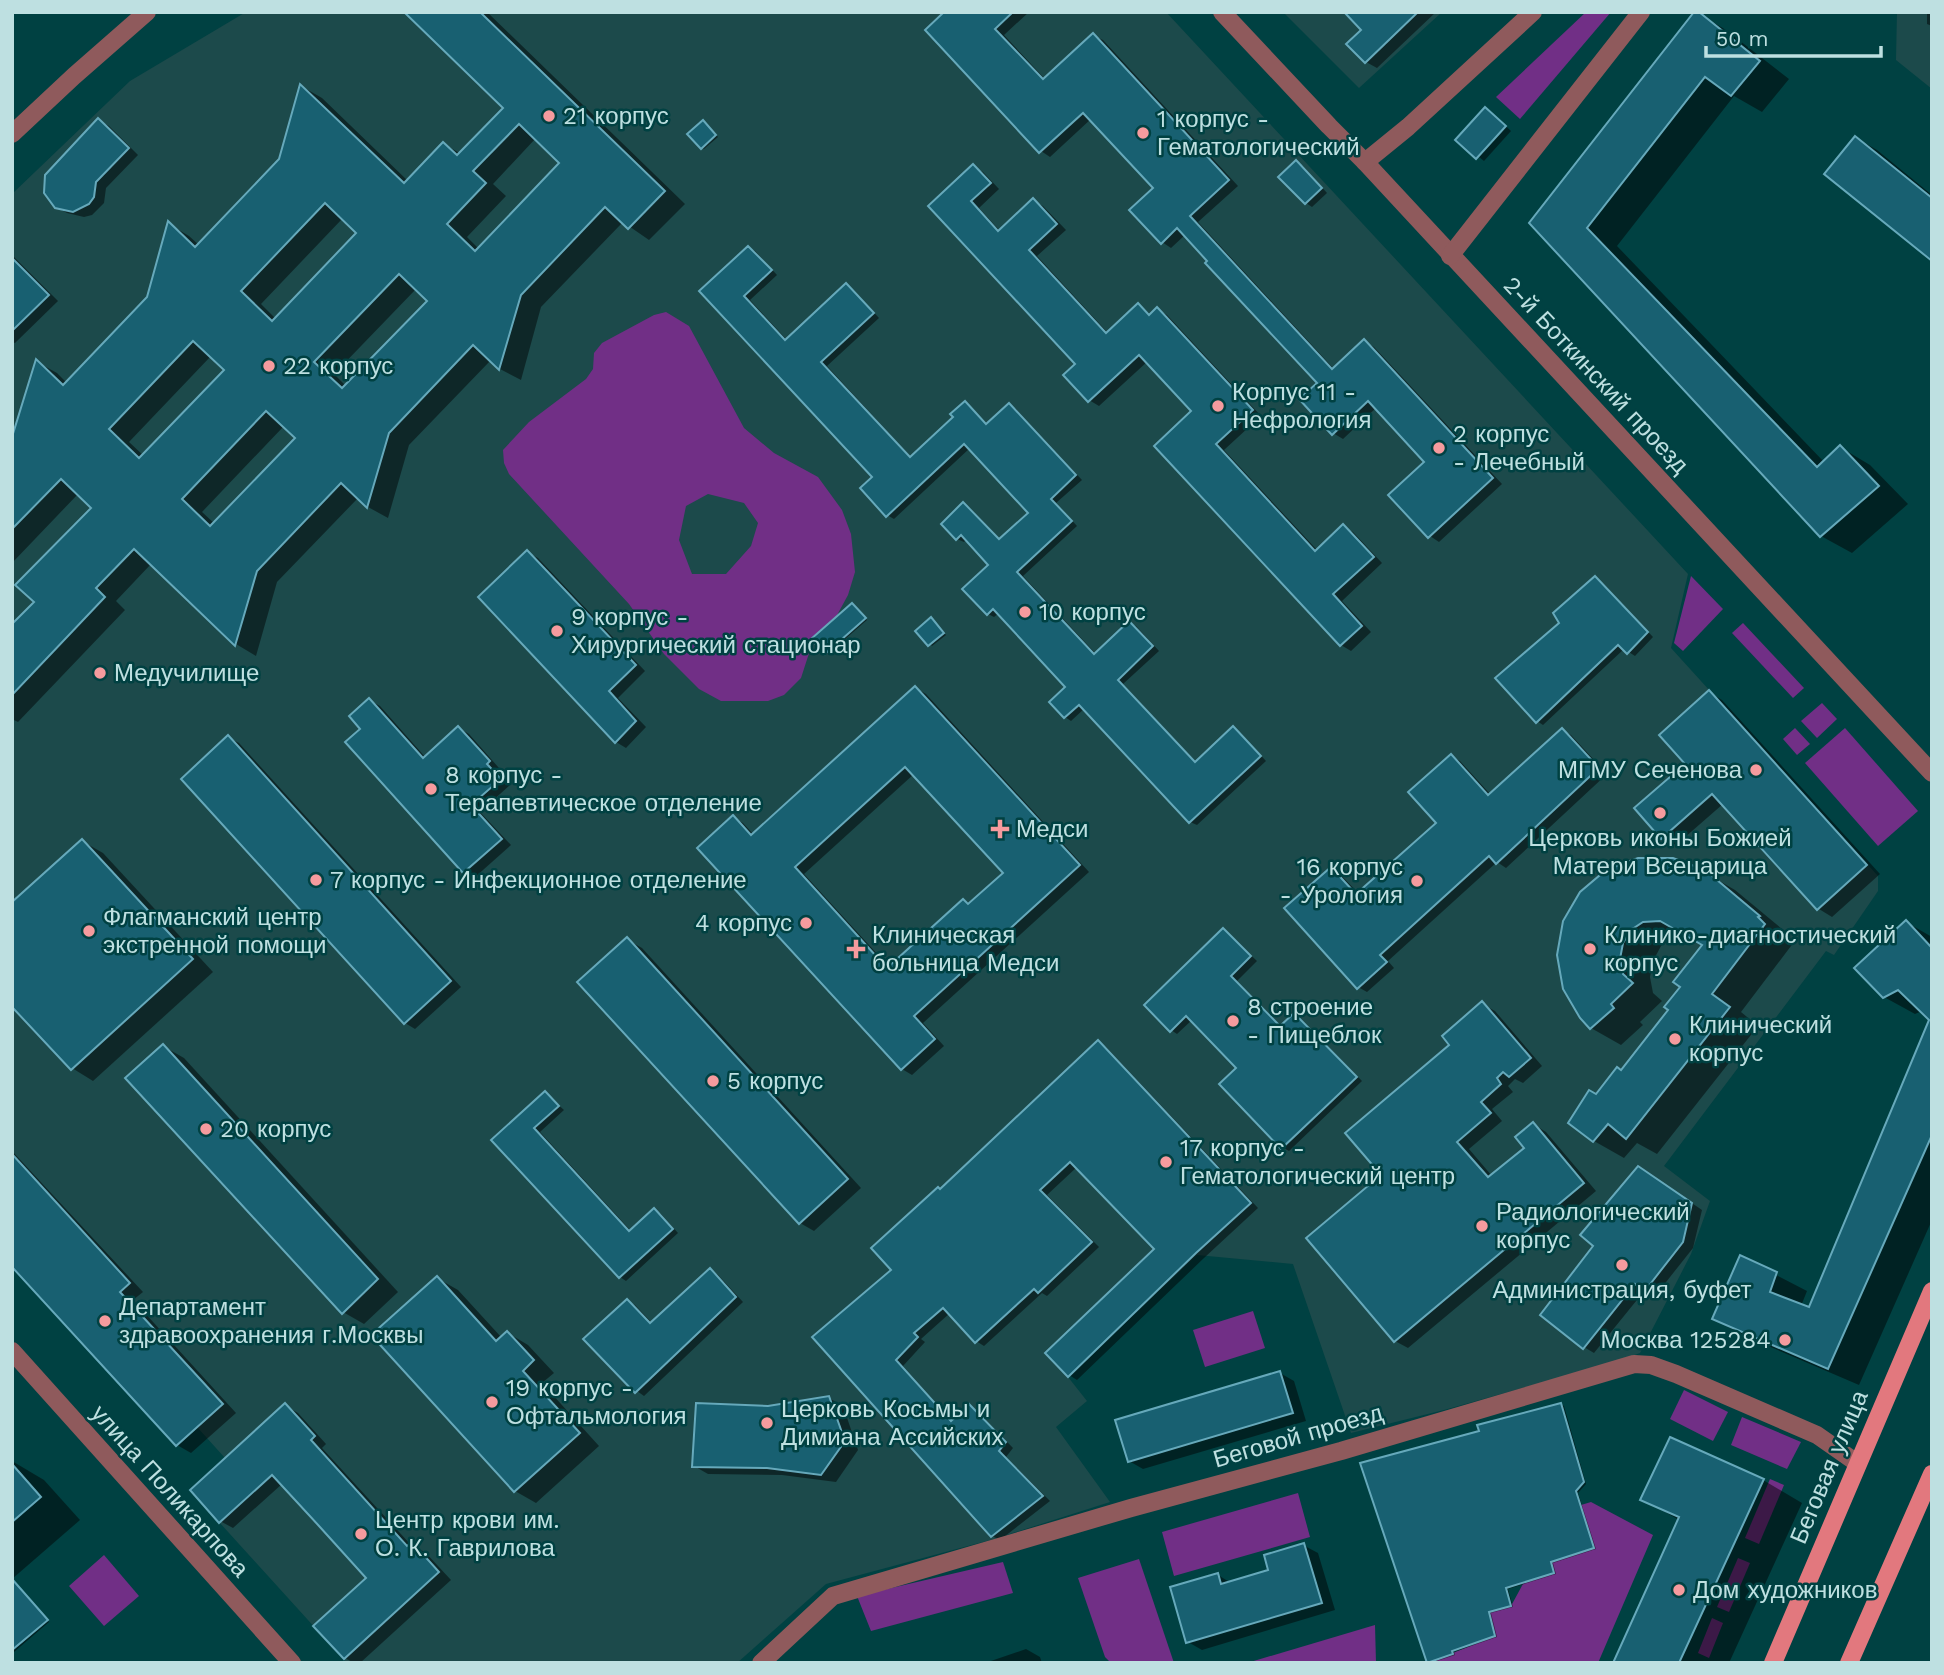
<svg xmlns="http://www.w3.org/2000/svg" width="1944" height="1675" font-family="'Work Sans',sans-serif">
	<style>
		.built { fill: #1c4a4b }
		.green { fill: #712f86; fill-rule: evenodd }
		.shadow { fill: #0007; fill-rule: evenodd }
		.building { fill: #186071; stroke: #66a9bb; stroke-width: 2; fill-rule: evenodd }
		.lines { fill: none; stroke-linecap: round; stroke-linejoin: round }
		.minor { stroke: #8f5a5c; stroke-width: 18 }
		.major { stroke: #e2787e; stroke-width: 18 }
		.poi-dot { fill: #f59b9e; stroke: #004142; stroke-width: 2.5 }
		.labels { text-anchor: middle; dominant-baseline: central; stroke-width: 5; stroke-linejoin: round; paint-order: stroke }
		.poi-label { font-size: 24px; fill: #bee0e1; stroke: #004142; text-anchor: start }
		.street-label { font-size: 24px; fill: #bee0e1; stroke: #004142 }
	</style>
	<rect width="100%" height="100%" fill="#004142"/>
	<g class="built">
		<polygon points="246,12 1166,12 1688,574 1671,648 1878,876 1878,891 1834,955 1826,951 1664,1166 1710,1201 1691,1254 1640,1353 1616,1362 1444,1410 1351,1433 1293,1264 1197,1255 1068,1377 1087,1401 1056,1427 1110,1502 994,1539 826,1584 737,1663 347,1663 190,1490 225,1458 197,1427 176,1446 12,1267 12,194 130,81"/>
		<polygon points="1283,12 1442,12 1359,88"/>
		<polygon points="1897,12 1932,12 1932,89 1896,60"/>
	</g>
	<g class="green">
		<polygon points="1586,12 1611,12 1520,119 1496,97"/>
		<path d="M 666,312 L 689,326 L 744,428 L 774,453 L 818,477 L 842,510 L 851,534 L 855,572 L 848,595 L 836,617 L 812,644 L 801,678 L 784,695 L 768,701 L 721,701 L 699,689 L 664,654 L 629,604 L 509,474 L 504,463 L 503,450 L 529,422 L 586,379 L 593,369 L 594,353 L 602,343 L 654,315 ZM 708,494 L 744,503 L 758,523 L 751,546 L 726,574 L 692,574 L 679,540 L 686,506 Z"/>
		<polygon points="1691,576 1723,609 1683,651 1674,643"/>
		<polygon points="1743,623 1804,688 1793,698 1732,633"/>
		<polygon points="1822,703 1837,719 1817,738 1801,721"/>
		<polygon points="1795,728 1810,744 1797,755 1783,739"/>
		<polygon points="1845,728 1918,811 1878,846 1805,763"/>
		<polygon points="1253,1311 1265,1348 1205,1367 1193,1330"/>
		<polygon points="1684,1390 1728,1412 1713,1441 1670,1419"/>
		<polygon points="1742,1417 1801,1442 1787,1469 1731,1445"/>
		<polygon points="1770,1479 1784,1485 1759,1544 1745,1538"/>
		<polygon points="1298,1493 1310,1537 1174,1576 1162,1532"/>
		<polygon points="1591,1502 1653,1535 1598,1663 1428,1663 1495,1636 1489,1612 1511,1606 1524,1582 1554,1573 1551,1562 1594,1548 1581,1505"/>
		<polygon points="104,1555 139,1596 104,1626 69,1586"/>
		<polygon points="1738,1558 1750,1563 1729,1612 1717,1607"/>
		<polygon points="1139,1559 1174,1663 1111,1663 1105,1657 1078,1578"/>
		<polygon points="1003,1562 1013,1593 871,1631 857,1596"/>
		<polygon points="1712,1618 1723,1623 1709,1658 1698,1653"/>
		<polygon points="1375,1625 1376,1663 1247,1663"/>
	</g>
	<g class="shadow">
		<path d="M 407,12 L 487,12 L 685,204 L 649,240 L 623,222 L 541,307 L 521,380 L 500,369 L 491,360 L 409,445 L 388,518 L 368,507 L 359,497 L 277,582 L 256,656 L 236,644 L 152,563 L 116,601 L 125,610 L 18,722 L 12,719 L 12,627 L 36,602 L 94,508 L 79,493 L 12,563 L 12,440 L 37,362 L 57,373 L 67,383 L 148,298 L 169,224 L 189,236 L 199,245 L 281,160 L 301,86 L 322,98 L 408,181 L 444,144 L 461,154 L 505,108 ZM 536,138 L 562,163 L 479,249 L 467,237 L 506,196 L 493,184 ZM 343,218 L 359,233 L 276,319 L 261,304 ZM 417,288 L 429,301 L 347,387 L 334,374 ZM 211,356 L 226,370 L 144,456 L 129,442 ZM 284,426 L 297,438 L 215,524 L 202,512 Z"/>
		<polygon points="947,12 1029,12 1004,35 1045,79 1093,35 1103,40 1238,186 1198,222 1334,369 1365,341 1374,347 1502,484 1439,542 1430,536 1426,462 1376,408 1343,439 1333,433 1320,383 1185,235 1171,248 1162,242 1155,188 1091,119 1050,157 1041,151"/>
		<polygon points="1347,12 1436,12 1377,68 1366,62 1364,30"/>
		<polygon points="1696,12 1726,30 1789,79 1762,112 1734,96 1617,246 1825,463 1840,447 1870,465 1908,504 1852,553 1821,536 1532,223"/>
		<polygon points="1927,12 1932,12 1932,26 1927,24"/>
		<polygon points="1492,113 1511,131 1484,161 1458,140"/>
		<polygon points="98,120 109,126 138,155 106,188 104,203 92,215 84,217 67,213 56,207"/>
		<polygon points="706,123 718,137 704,149 702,148"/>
		<polygon points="1856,138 1877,150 1932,195 1932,259"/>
		<polygon points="1296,162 1303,166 1327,193 1312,207 1306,203"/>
		<polygon points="973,166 983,172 999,189 979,208 1000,231 1033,200 1043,206 1066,230 1037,256 1108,333 1138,305 1151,315 1158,309 1167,315 1261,416 1224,450 1318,551 1344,527 1353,532 1382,563 1342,601 1371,632 1351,651 1341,645 1194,411 1148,361 1099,406 1089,400 1078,364 931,206"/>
		<polygon points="748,248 755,251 777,275 750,300 787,340 846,286 852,289 879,318 827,366 912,458 956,417 965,403 988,424 1009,405 1016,409 1082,480 1056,503 1077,526 1023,576 1096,654 1130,623 1136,626 1159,651 1123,684 1196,762 1233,728 1239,732 1266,761 1197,825 1190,822 1085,708 1071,721 1065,717 1068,687 999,613 994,617 988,614 991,565 967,539 964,542 957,539 964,504 970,508 1001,540 1030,513 970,448 894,519 887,515 875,477 701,291"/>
		<polygon points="12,255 58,301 15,343 12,342"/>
		<polygon points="527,552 538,558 645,671 618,698 646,727 626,748 616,742 480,598"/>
		<polygon points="1595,579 1601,582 1653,637 1635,656 1624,649 1543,725 1537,721 1561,623"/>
		<polygon points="855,607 867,620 828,654 826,653"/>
		<polygon points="933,621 946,635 932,646 917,631"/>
		<path d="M 916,688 L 926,694 L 1089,872 L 923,1023 L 944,1046 L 912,1075 L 902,1069 L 733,817 L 743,823 L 754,835 ZM 914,774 L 1005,873 L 970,904 L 964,901 L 890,968 L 804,874 Z"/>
		<polygon points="1709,692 1722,700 1880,874 1832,917 1819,909 1723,804 1676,845 1662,838 1687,765"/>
		<polygon points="369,700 380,706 426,758 459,728 469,734 499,768 496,770 510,785 480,812 511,845 474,878 464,872"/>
		<polygon points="1562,730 1571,735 1607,774 1506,868 1497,862 1388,961 1394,968 1367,992 1358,987 1331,869 1340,874 1359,894 1438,823 1451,756 1460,761 1491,795"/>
		<polygon points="229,738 239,743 461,987 415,1029 405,1023"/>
		<polygon points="82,841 103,853 213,972 93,1081 72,1068"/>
		<polygon points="1704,872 1735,890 1788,934 1787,935 1794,942 1741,1012 1758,1026 1657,1154 1637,1143 1624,1158 1594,1141 1571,1123 1622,1071 1671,1010 1704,944 1691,937 1673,938 1661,946 1653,961 1650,977 1653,993 1662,1001 1640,1022 1643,1025 1621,1045 1591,1028 1559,955"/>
		<polygon points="1906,922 1932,937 1932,1220 1859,1385 1745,1336 1714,1319 1741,1257 1807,1291 1801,1306 1810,1310 1931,1020 1922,1011 1915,1014 1884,997"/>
		<polygon points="1224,930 1257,961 1237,981 1282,1027 1295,1015 1301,1019 1362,1081 1289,1151 1282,1147 1238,1068 1192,1020 1177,1034 1171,1030"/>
		<polygon points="628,940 642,948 861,1188 814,1231 800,1223"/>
		<polygon points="1482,1004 1495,1011 1542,1066 1523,1083 1515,1079 1508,1086 1513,1092 1492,1109 1502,1121 1469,1149 1492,1176 1527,1148 1533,1124 1546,1132 1596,1191 1408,1348 1395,1341 1384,1175 1452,1045"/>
		<polygon points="1098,1043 1106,1047 1258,1208 1204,1258 1077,1380 1069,1375 1156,1250 1077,1167 1047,1195 1099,1247 1047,1296 1042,1293 984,1346 976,1341 950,1313 921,1339 925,1342 903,1366 953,1422 969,1406 977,1411 1013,1448 1006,1457 1050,1501 1000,1540 992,1536 815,1337 893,1270 941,1190"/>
		<polygon points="163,1046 184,1058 398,1292 364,1324 343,1312"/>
		<polygon points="545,1093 564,1110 540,1132 631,1231 654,1210 661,1214 678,1233 626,1281 620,1277 494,1140"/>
		<polygon points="12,1151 143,1292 133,1300 236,1413 191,1453 177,1445 12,1264"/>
		<polygon points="1649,1174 1702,1210 1693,1248 1655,1296 1645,1290 1594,1353 1584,1347"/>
		<polygon points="710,1270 718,1275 743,1302 644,1396 637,1391 627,1301 635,1305 652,1323"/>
		<polygon points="437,1278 458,1290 502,1338 508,1333 528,1345 554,1373 542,1383 599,1446 536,1503 515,1491 374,1335"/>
		<polygon points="1280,1373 1294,1381 1306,1421 1143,1469 1129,1461"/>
		<polygon points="829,1398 843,1406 858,1450 836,1482 782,1475 708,1474 694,1466 768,1407"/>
		<polygon points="1561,1404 1564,1406 1586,1484 1578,1493 1596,1549 1553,1563 1556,1574 1508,1589 1513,1607 1491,1613 1497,1637 1454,1652 1455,1655 1431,1663 1429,1662 1481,1432"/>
		<polygon points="286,1406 298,1413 326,1444 322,1448 411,1545 425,1552 451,1580 360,1663 354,1663 345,1658 368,1578 282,1484 233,1528 220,1521"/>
		<polygon points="12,1461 44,1480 80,1520 12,1579"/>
		<polygon points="1763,1480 1802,1503 1729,1663 1615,1663 1679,1520 1643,1499"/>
		<polygon points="1303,1545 1318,1553 1335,1610 1202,1650 1188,1642 1218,1575 1231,1583 1270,1571"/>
		<polygon points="16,1585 49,1622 14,1652 12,1651 12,1588"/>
		<polygon points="1026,1649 1040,1657 1042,1663 985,1663"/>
	</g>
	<g class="building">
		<path d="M 404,12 L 480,12 L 665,191 L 628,229 L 605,207 L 521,295 L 499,370 L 473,345 L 389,433 L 367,508 L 341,483 L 257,571 L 235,646 L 134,549 L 96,588 L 105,597 L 12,695 L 12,624 L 34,602 L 15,585 L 91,508 L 61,479 L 12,529 L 12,437 L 36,359 L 63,385 L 147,297 L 168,221 L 195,247 L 279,159 L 300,84 L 404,183 L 443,142 L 457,155 L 503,108 ZM 519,124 L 559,163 L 475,251 L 447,224 L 486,183 L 473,171 ZM 325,203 L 356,233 L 272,321 L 241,291 ZM 399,274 L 427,301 L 342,388 L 314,362 ZM 193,341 L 224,370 L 139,458 L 109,429 ZM 266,411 L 295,438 L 210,526 L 182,499 Z"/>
		<polygon points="944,12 1013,12 995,29 1043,79 1093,33 1229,180 1190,216 1332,369 1364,339 1493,478 1428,538 1388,495 1424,462 1368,401 1332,435 1299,399 1317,383 1205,263 1207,261 1177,228 1161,244 1129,210 1153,188 1083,113 1039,153 925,30"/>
		<polygon points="1344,12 1418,12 1365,63 1346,44 1361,30"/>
		<polygon points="1694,12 1699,12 1760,61 1731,96 1705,77 1587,228 1817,467 1840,445 1879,486 1820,537 1529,223"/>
		<polygon points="1485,107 1506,126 1476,159 1455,140"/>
		<polygon points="98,118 129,148 96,182 94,197 89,204 73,212 55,208 44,193 45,175"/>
		<polygon points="703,120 716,135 701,149 687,134"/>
		<polygon points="1855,136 1932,198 1932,261 1824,174"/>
		<polygon points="1296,160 1322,188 1305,204 1278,177"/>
		<polygon points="973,164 991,183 971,201 998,231 1033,198 1057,224 1029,250 1106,333 1138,303 1149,315 1157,307 1253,410 1216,444 1315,551 1343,524 1374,557 1333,594 1362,626 1340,646 1154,446 1191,411 1139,355 1088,402 1063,375 1075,364 928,206"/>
		<polygon points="748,246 772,270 744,296 785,340 846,283 874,313 821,362 910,457 953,417 950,414 965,401 986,424 1009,403 1076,475 1051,499 1072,521 1017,572 1094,654 1129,621 1153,646 1118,680 1195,762 1233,726 1261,756 1189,823 1079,705 1064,718 1049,702 1065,687 993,609 987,615 962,589 988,565 961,535 956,540 941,524 963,502 999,539 1028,513 964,444 886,517 860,488 872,477 699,291"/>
		<polygon points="12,258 49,295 12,331"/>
		<polygon points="527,550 636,665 609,691 636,721 615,743 478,597"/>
		<polygon points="1595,576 1648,632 1627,654 1618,645 1536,723 1495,678 1559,623 1553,613"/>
		<polygon points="852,603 866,618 825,654 811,639"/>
		<polygon points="931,617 944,633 928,646 915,631"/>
		<path d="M 915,686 L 1080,865 L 914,1016 L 935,1039 L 901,1070 L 697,848 L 733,815 L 751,835 ZM 905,767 L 1003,873 L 968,904 L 963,899 L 887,968 L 795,867 Z"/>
		<polygon points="1709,690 1867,865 1817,910 1712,794 1661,839 1634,808 1685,764 1659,735"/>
		<polygon points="369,698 423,758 458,726 490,761 487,764 501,779 471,805 502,839 463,873 345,742 360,729 349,716"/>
		<polygon points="1562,728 1599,768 1496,864 1489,856 1380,955 1387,962 1357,989 1284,908 1331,867 1356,894 1436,823 1408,792 1451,754 1488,795"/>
		<polygon points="228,735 451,981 404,1024 181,779"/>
		<polygon points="82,839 193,959 71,1070 12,1007 12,902"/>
		<polygon points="1638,858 1673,858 1705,870 1760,916 1758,917 1765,924 1712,994 1730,1007 1626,1139 1608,1124 1593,1142 1568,1123 1589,1090 1596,1094 1617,1067 1621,1070 1668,1010 1664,1007 1680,987 1673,982 1702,945 1660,921 1643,922 1631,930 1623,943 1620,959 1623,974 1633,983 1611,1004 1614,1008 1590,1029 1580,1018 1563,989 1557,955 1563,921 1580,892 1606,870"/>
		<polygon points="1906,920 1932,948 1932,1135 1828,1369 1712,1319 1740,1255 1777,1272 1770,1292 1809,1307 1929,1020 1898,990 1883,998 1854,968"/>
		<polygon points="1223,928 1251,956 1231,976 1280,1026 1294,1013 1357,1077 1281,1149 1219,1084 1236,1068 1186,1016 1170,1032 1144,1005"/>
		<polygon points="627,937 848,1179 799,1224 577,982"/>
		<polygon points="1482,1001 1531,1058 1509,1077 1503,1072 1497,1078 1501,1084 1481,1102 1491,1113 1457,1142 1488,1177 1524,1148 1515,1137 1533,1122 1584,1183 1394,1342 1306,1238 1381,1175 1345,1133 1449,1045 1442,1036"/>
		<polygon points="1098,1040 1251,1203 1196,1253 1068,1377 1045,1353 1154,1249 1070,1162 1040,1190 1092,1242 1038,1293 1034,1289 975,1343 943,1308 914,1333 918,1337 896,1360 951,1421 969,1404 1006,1442 999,1451 1043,1496 991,1537 812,1337 891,1270 871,1248 938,1187 940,1189"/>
		<polygon points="163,1044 378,1279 342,1314 125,1078"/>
		<polygon points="545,1091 559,1106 534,1128 629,1231 654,1208 673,1229 619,1278 491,1140"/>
		<polygon points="12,1154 130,1283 120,1292 223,1404 176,1446 12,1267"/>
		<polygon points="1638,1166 1692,1203 1683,1242 1644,1292 1635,1284 1583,1349 1540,1315 1593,1246 1580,1235"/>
		<polygon points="710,1268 736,1297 635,1393 583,1339 627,1299 650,1323"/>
		<polygon points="437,1276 496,1341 507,1331 534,1360 523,1371 580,1433 514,1492 371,1335"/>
		<polygon points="1280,1371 1293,1413 1128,1462 1115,1420"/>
		<polygon points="829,1396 845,1441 821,1475 767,1468 692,1467 696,1403 768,1406"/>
		<polygon points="285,1403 315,1436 311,1440 407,1546 412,1542 439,1572 344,1659 313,1626 366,1578 319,1526 272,1475 219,1523 190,1490"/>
		<polygon points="1561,1403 1584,1482 1576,1491 1594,1548 1551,1562 1554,1573 1506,1588 1511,1606 1489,1612 1495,1636 1452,1651 1453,1654 1427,1663 1360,1463 1479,1431 1477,1425"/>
		<polygon points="1670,1437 1764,1479 1679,1663 1613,1663 1679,1517 1640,1500"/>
		<polygon points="12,1464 41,1497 12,1522"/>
		<polygon points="1304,1543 1322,1603 1186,1643 1170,1587 1218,1573 1221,1584 1268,1570 1264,1555"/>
		<polygon points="12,1579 48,1620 12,1650"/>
	</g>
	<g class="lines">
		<g class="minor">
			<polyline points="1222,12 1329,126 1365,162 1932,773"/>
			<polyline points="12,134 74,76 147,12"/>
			<polyline points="1365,162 1408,127 1533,12"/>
			<polyline points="1450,256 1641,12"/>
			<polyline points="12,1351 292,1663"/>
			<polyline points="761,1663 833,1596 1131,1508 1341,1451 1634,1364 1651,1365 1676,1374 1817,1435 1857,1463"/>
		</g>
		<g class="major">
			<polyline points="1773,1663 1932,1291"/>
			<polyline points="1849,1663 1932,1474"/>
		</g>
	</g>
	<g class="poi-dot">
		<circle cx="549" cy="116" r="7"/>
		<circle cx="1143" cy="133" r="7"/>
		<circle cx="269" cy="366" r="7"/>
		<circle cx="1218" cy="406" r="7"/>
		<circle cx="1439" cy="448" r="7"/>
		<circle cx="1025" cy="612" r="7"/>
		<circle cx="557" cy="631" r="7"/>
		<circle cx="100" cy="673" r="7"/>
		<circle cx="1756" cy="770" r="7"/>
		<circle cx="431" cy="789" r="7"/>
		<circle cx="1660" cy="813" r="7"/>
		<path d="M996.5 818.5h7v7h7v7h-7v7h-7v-7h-7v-7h7z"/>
		<circle cx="316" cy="880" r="7"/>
		<circle cx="1417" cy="881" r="7"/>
		<circle cx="806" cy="923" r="7"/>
		<circle cx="89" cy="931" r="7"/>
		<path d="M852.5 938.5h7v7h7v7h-7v7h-7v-7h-7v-7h7z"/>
		<circle cx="1590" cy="949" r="7"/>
		<circle cx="1233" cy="1021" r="7"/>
		<circle cx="1675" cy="1039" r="7"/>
		<circle cx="713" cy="1081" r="7"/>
		<circle cx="206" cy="1129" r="7"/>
		<circle cx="1166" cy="1162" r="7"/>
		<circle cx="1482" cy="1226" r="7"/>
		<circle cx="1622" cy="1265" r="7"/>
		<circle cx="105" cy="1321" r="7"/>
		<circle cx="1785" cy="1340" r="7"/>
		<circle cx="492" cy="1402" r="7"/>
		<circle cx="767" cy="1423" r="7"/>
		<circle cx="361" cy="1534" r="7"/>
		<circle cx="1679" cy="1590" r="7"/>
	</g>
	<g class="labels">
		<g class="poi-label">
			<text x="563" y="116">21 корпус</text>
			<text x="1157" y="119">1 корпус -<tspan x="1157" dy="28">Гематологический</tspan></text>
			<text x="283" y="366">22 корпус</text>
			<text x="1232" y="392">Корпус 11 -<tspan x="1232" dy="28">Нефрология</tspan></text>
			<text x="1453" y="434">2 корпус<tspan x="1453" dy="28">- Лечебный</tspan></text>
			<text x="1039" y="612">10 корпус</text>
			<text x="571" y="617">9 корпус -<tspan x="571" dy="28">Хирургический стационар</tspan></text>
			<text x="114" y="673">Медучилище</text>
			<text x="1742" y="770" text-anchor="end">МГМУ Сеченова</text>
			<text x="445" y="775">8 корпус -<tspan x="445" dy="28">Терапевтическое отделение</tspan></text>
			<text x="1016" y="829">Медси</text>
			<text x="1660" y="838" text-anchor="middle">Церковь иконы Божией<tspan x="1660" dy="28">Матери Всецарица</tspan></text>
			<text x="1403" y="867" text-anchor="end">16 корпус<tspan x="1403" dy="28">- Урология</tspan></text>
			<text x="330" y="880">7 корпус - Инфекционное отделение</text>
			<text x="103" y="917">Флагманский центр<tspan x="103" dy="28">экстренной помощи</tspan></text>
			<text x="792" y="923" text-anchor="end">4 корпус</text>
			<text x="872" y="935">Клиническая<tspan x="872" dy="28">больница Медси</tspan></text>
			<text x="1604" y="935">Клинико-диагностический<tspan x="1604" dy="28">корпус</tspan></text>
			<text x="1247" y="1007">8 строение<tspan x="1247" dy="28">- Пищеблок</tspan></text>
			<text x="1689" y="1025">Клинический<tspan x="1689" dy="28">корпус</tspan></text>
			<text x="727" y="1081">5 корпус</text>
			<text x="220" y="1129">20 корпус</text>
			<text x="1180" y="1148">17 корпус -<tspan x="1180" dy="28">Гематологический центр</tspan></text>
			<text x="1496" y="1212">Радиологический<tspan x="1496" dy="28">корпус</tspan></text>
			<text x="1622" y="1290" text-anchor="middle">Администрация, буфет</text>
			<text x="119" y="1307">Департамент<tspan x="119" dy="28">здравоохранения г.Москвы</tspan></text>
			<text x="1771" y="1340" text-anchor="end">Москва 125284</text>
			<text x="506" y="1388">19 корпус -<tspan x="506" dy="28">Офтальмология</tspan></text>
			<text x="781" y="1409">Церковь Косьмы и<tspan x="781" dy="28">Димиана Ассийских</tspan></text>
			<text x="375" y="1520">Центр крови им.<tspan x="375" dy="28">О. К. Гаврилова</tspan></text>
			<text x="1693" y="1590">Дом художников</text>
		</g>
		<g class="street-label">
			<text transform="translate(1596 375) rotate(47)">2-й Боткинский проезд</text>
			<text transform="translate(1298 1436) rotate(-16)">Беговой проезд</text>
			<text transform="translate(1829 1467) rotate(-67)">Беговая улица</text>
			<text transform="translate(170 1491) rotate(48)">улица Поликарпова</text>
		</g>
	</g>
	<rect width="1944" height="1675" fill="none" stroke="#bee0e1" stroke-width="28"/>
	<path d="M1706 46v10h175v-10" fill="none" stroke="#bee0e1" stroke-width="3.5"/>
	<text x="1716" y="46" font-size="21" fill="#bee0e1" stroke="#004142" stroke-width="5" paint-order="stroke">50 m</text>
</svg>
